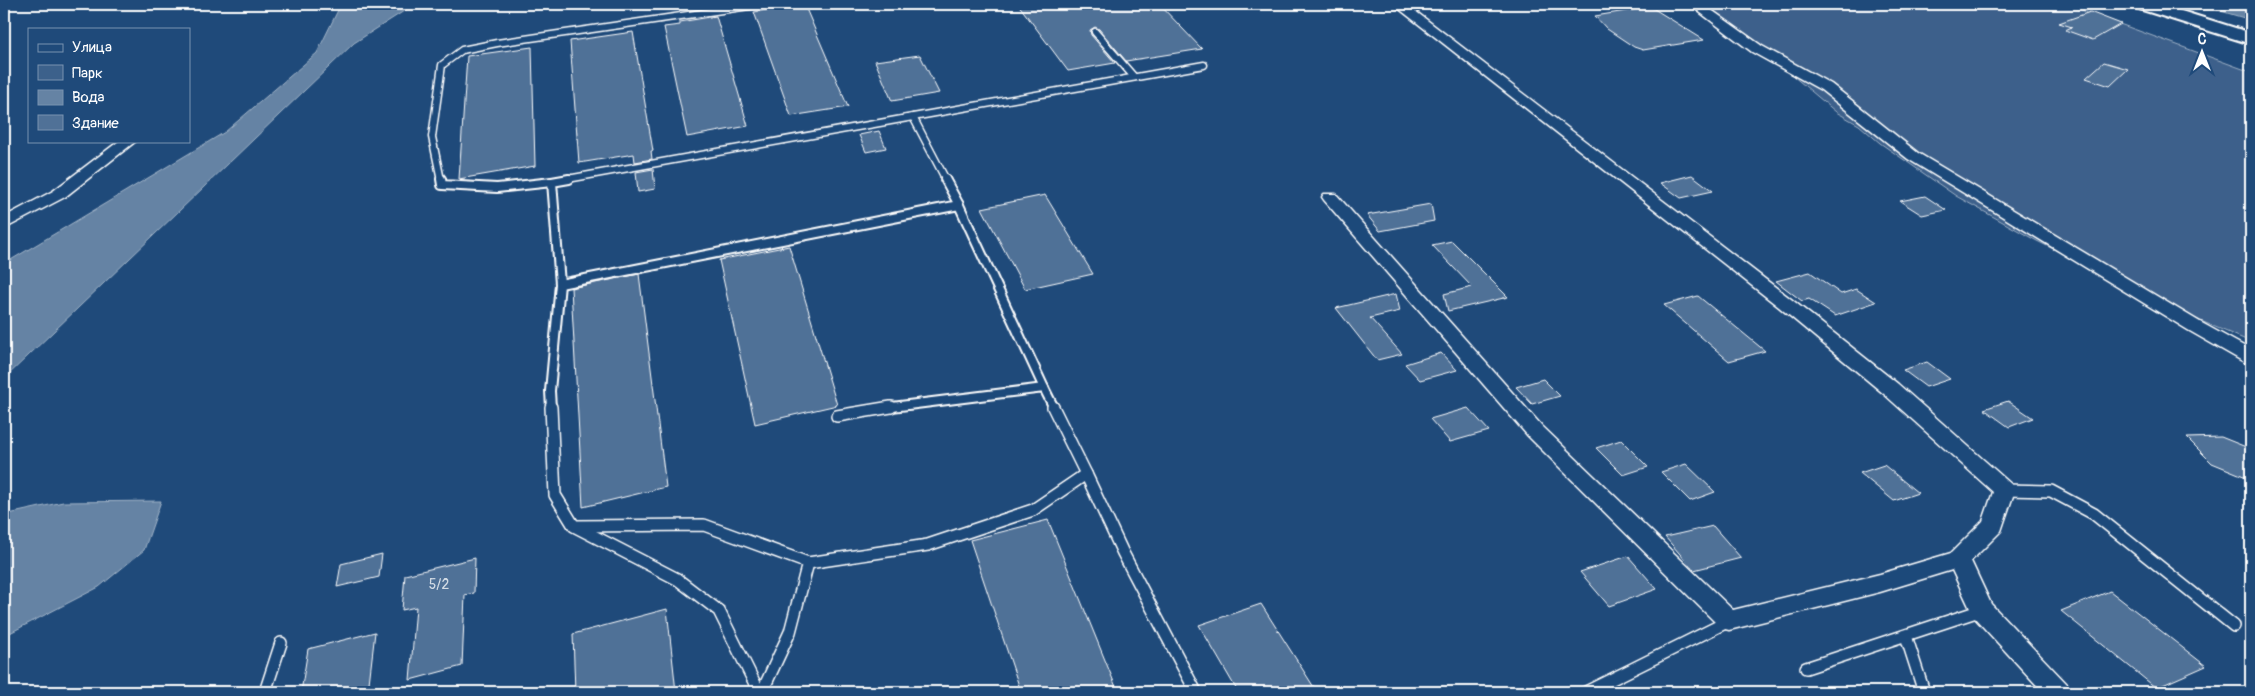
<svg xmlns="http://www.w3.org/2000/svg" width="2255" height="696" font-family="Pangolin,sans-serif">
	<style>
		.green { fill: #3c618b; stroke: #9eb0c5 }
		.water { fill: #6583a4; stroke: #a3b5c8 }
		.building { fill: #507197; stroke: #fff }
		.lines { fill: none; stroke-linecap: round; stroke-linejoin: round }
		.service-far2-casing { stroke: #fff; stroke-width: 9 }
		.service-far1-casing { stroke: #fff; stroke-width: 12 }
		.service-casing { stroke: #fff; stroke-width: 14 }
		.minor-casing { stroke: #fff; stroke-width: 3 }
		.secondary-casing { stroke: #fff; stroke-width: 4 }
		.service-far2 { stroke: #1f4a7a; stroke-width: 6 }
		.service-far1 { stroke: #1f4a7a; stroke-width: 8 }
		.service { stroke: #1f4a7a; stroke-width: 11 }
		.minor { fill: #1f4a7a; fill-rule: evenodd }
		.secondary { fill: #1f4a7a; fill-rule: evenodd }
		.labels { text-anchor: middle; stroke-width: 4; stroke-linejoin: round; paint-order: stroke }
		.near-number-label { font-size: 14px; fill: #d3dce5 }
	</style>
	<rect width="100%" height="100%" fill="#1f4a7a"/>
	<filter id="ink" filterUnits="userSpaceOnUse"><feTurbulence type="fractalNoise" baseFrequency=".02" numOctaves="2"/><feDisplacementMap in="SourceGraphic" scale="10" xChannelSelector="R" yChannelSelector="G"/><feConvolveMatrix kernelMatrix="1 2 1 2 8 2 1 2 1" color-interpolation-filters="sRGB"/></filter>
	<g filter="url(#ink)">
		<!-- green -->
		<path class="green" d="M1693 4H2065L2251 72V342L2189 316 2037 241 1956 196 1880 143 1859 125 1836 112 1780 65Z"/>
		<!-- water -->
		<g class="water">
			<path d="M341 4H415L354 43 4 379V264L225 132 317 53Z"/>
			<path d="M2197 4H2251V20Z"/>
			<path d="M161 501 144 550 99 587 4 636V515L63 502Z"/>
		</g>
		<!-- building -->
		<g class="building">
			<path d="M804 4 848 107 791 116 754 12Z"/>
			<path d="M1018 4H1159L1202 49 1126 61 1099 29 1095 27 1090 30 1091 35 1115 63 1068 71Z"/>
			<path d="M1651 7 1704 40 1643 50 1634 47 1607 29 1595 16Z"/>
			<path d="M2090 12 2121 24 2093 40 2065 30 2072 27 2059 23Z"/>
			<path d="M716 16 748 126 687 137 664 27 680 25V22Z"/>
			<path d="M633 32 653 151H651L652 159 635 162 634 154 579 163 570 41Z"/>
			<path d="M532 47 535 166 459 179 467 56Z"/>
			<path d="M920 55 939 93 892 101 875 61Z"/>
			<path d="M2104 62 2128 69 2110 86 2086 78Z"/>
			<path d="M879 131 886 148 866 152 859 135Z"/>
			<path d="M653 169 655 189 638 192 636 172Z"/>
			<path d="M1692 175 1713 191 1681 198 1660 183Z"/>
			<path d="M1045 195 1093 274 1025 289 982 208Z"/>
			<path d="M1925 196 1946 210 1922 215 1900 201Z"/>
			<path d="M1431 204 1434 221 1380 231 1367 215Z"/>
			<path d="M1452 241 1508 297 1448 311 1444 294 1472 287 1432 245Z"/>
			<path d="M789 246 837 405 755 424 719 260Z"/>
			<path d="M1810 272 1841 294 1856 289 1876 302 1835 316 1809 299 1802 301 1776 281Z"/>
			<path d="M639 274 666 487 583 507 571 288Z"/>
			<path d="M1396 294 1400 311 1370 318 1402 354 1377 360 1336 308Z"/>
			<path d="M1698 296 1765 351 1729 361 1664 305Z"/>
			<path d="M1441 353 1457 370 1420 380 1405 364Z"/>
			<path d="M1927 362 1950 379 1926 387 1903 370Z"/>
			<path d="M1543 379 1560 396 1532 404 1516 387Z"/>
			<path d="M2008 401 2033 418 2009 427 1984 409Z"/>
			<path d="M1468 408 1489 431 1450 442 1430 419Z"/>
			<path d="M2221 437 2246 447 2251 452V479L2212 463 2187 438Z"/>
			<path d="M1621 440 1648 467 1623 475 1596 448Z"/>
			<path d="M1686 464 1715 492 1690 501 1661 472Z"/>
			<path d="M1884 465 1918 493 1894 501 1860 473Z"/>
			<path d="M1048 520 1118 692H1021L970 540Z"/>
			<path d="M1713 526 1741 558 1694 570 1665 537Z"/>
			<path d="M382 554 379 577 337 587 341 564Z"/>
			<path d="M1628 556 1657 589 1609 606 1580 572Z"/>
			<path d="M475 558 474 593 465 595 462 666 410 680 416 607 402 610 405 575Z"/>
			<path d="M2110 591 2206 666 2156 688 2061 611Z"/>
			<path d="M1261 604 1317 692H1238L1199 625Z"/>
			<path d="M667 609 676 692H575L573 634Z"/>
			<path d="M375 632 368 692H301L308 649Z"/>
		</g>
		<g class="lines">
			<defs>
				<g id="service-far2">
					<path d="M1095 32 1134 77"/>
					<path d="M913 117 1204 65"/>
					<path d="M441 180 432 137 442 65 462 50 497 43 763 4"/>
					<path d="M562 180 913 117 946 180"/>
				</g>
				<g id="service-far1">
					<path d="M441 179 442 185 497 188 552 182"/>
					<path d="M945 179 959 205"/>
					<path d="M560 284 959 205 1044 388"/>
					<path d="M551 408 550 391 560 284 552 182 569 179"/>
					<path d="M884 408 1044 388 1054 408"/>
				</g>
				<g id="service">
					<path d="M551 407 555 495 574 526 677 579 719 611 759 692"/>
					<path d="M837 416 891 407"/>
					<path d="M1086 474 1123 553 1196 692"/>
					<path d="M2005 490 2051 491 2094 514 2234 626"/>
					<path d="M576 526 704 525 808 563 928 545 1033 510 1086 474 1053 407"/>
					<path d="M1906 636 1924 692"/>
					<path d="M1806 668 1982 610"/>
					<path d="M265 692 281 643"/>
					<path d="M762 692 790 632 808 563"/>
					<path d="M1586 692 1729 621"/>
				</g>
				<g id="minor">
					<path d="M1393 4H1406L1791 299 1898 384 2012 485 2015 490 2001 531 1971 561 1991 604 2068 685 2071 692H2043L1974 617 1952 570 1880 592 1729 630 1721 628 1528 436 1324 200 1322 197 1324 194H1336L1542 426 1733 610 1880 574 1951 553 1983 521 1993 492 1884 394 1779 307Z"/>
					<path d="M1689 4H1703L1762 46 1831 84 1918 153 2200 322 2251 350V364L2244 362 2188 330 1908 159 1821 90 1752 52Z"/>
					<path d="M119 141H136L65 197 4 229V217L53 191Z"/>
				</g>
				<path id="secondary" d="M2133 4H2159L2251 33V44L2136 8Z"/>
			</defs>
			<!-- service-far2 casing -->
			<use href="#service-far2" class="service-far2-casing"/>
			<!-- service-far1 casing -->
			<use href="#service-far1" class="service-far1-casing"/>
			<!-- service casing -->
			<use href="#service" class="service-casing"/>
			<!-- minor casing -->
			<use href="#minor" class="minor-casing"/>
			<!-- secondary casing -->
			<use href="#secondary" class="secondary-casing"/>
			<!-- service-far2 -->
			<use href="#service-far2" class="service-far2"/>
			<!-- service-far1 -->
			<use href="#service-far1" class="service-far1"/>
			<!-- service -->
			<use href="#service" class="service"/>
			<!-- minor -->
			<use href="#minor" class="minor"/>
			<!-- secondary -->
			<use href="#secondary" class="secondary"/>
		</g>
	</g>
	<g class="labels">
		<!-- near-number labels -->
		<g class="near-number-label">
			<text x="439" y="589">5/2</text>
		</g>
	</g>
	<!-- margin -->
	<rect width="2255" height="696" fill="none" stroke="#1f4a7a" stroke-width="20"/>
	<rect x="10" y="10" width="2235" height="676" fill="none" stroke="#fff" stroke-width="2" filter="url(#ink)"/>
	<!-- legend -->
	<rect x="28" y="28" width="162" height="115" fill="#1f4a7a" stroke="#7992af"/>
	<rect x="38" y="44" width="25" height="8" fill="#1f4a7a" stroke="#7992af"/>
	<text x="72" y="52" font-size="15" fill="#ffffff">Улица</text>
	<rect x="38" y="65" width="25" height="15" fill="#3c618b" stroke="#7992af"/>
	<text x="72" y="78" font-size="15" fill="#ffffff">Парк</text>
	<rect x="38" y="90" width="25" height="15" fill="#6583a4" stroke="#7992af"/>
	<text x="72" y="102" font-size="15" fill="#ffffff">Вода</text>
	<rect x="38" y="115" width="25" height="15" fill="#507197" stroke="#7992af"/>
	<text x="72" y="128" font-size="15" fill="#ffffff">Здание</text>
	<!-- north arrow -->
	<g transform="translate(2202 52)" stroke="#1f4a7a" stroke-width="4" paint-order="stroke">
	<path d="M0-4L9 19L0 12L-9 19Z" fill="#ffffff"/>
	<text y="-8" font-size="14" font-weight="bold" text-anchor="middle" fill="#ffffff">С</text>
	</g>
</svg>
